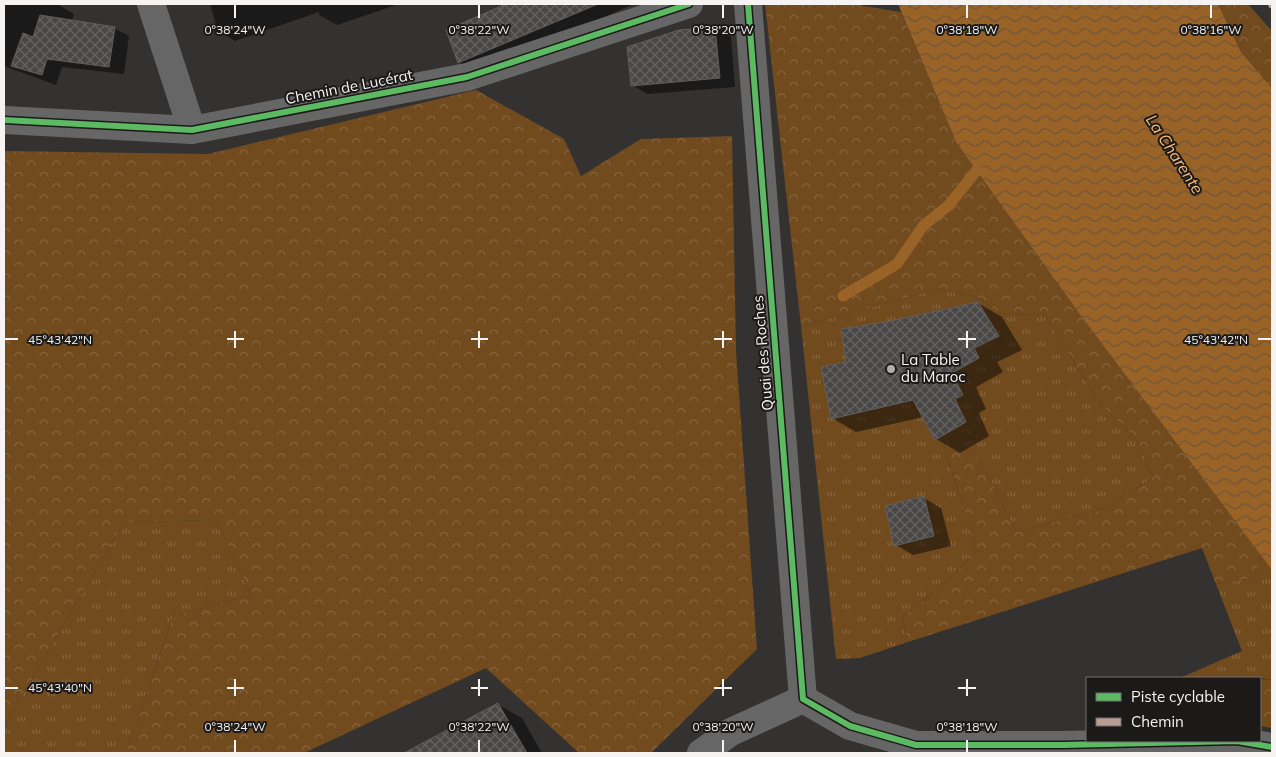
<svg xmlns="http://www.w3.org/2000/svg" width="1276" height="757" font-family="Mulish,sans-serif">
	<style>
		.grass { fill: url(#grass-tufts) }
		.forest { fill: url(#forest-crowns) }
		.water { fill: url(#water-waves) }
		.shadow { fill: #0007 }
		.lines { fill: none; stroke-linecap: round; stroke-linejoin: round }
		.stream { stroke: #996327; stroke-width: 11 }
		.building { fill: url(#building-cross-hatch); stroke: #605e5d }
		.minor { stroke: #676666; stroke-width: 28 }
		.quiet { stroke: #b99d93; stroke-width: 5; stroke-dasharray: 10 5; stroke-linecap: butt }
		.cycleway-casing { stroke: #1c1a19; stroke-width: 9 }
		.cycleway { stroke: #5cba63; stroke-width: 6 }
		.ticks { fill: none; stroke: #f6f4f2; stroke-width: 2 }
		.poi-dot { fill: #b2b0ae; stroke: #1c1a19; stroke-width: 2 }
		.labels { text-anchor: middle; stroke-width: 4; stroke-linejoin: round; paint-order: stroke }
		.street-label { font-size: 15px; fill: #f6f4f2; stroke: #1c1a19 }
		.poi-label { font-size: 15px; fill: #f6f4f2; stroke: #1c1a19; text-anchor: start }
		.water-label { font-size: 16px; font-style: italic; fill: #fdbc7b; stroke: #1c1a19 }
		.ticks-label { font-size: 12px; text-anchor: middle; fill: #f6f4f2; stroke: #1c1a19; stroke-width: 4; stroke-linejoin: round; paint-order: stroke }
	</style>
	<defs>
		<pattern id="grass-tufts" width="24" height="20" patternUnits="userSpaceOnUse" patternTransform="scale(1.25)"><rect width="24" height="20" fill="#714a1e"/><path d="M3 7l-1-3M5 7V3M7 7l1-3M15 17l-1-3M17 17v-4M19 17l1-3" fill="none" stroke="#86653f"/></pattern>
		<pattern id="forest-crowns" width="20" height="18" patternUnits="userSpaceOnUse" patternTransform="scale(1.25)"><rect width="20" height="18" fill="#714a1e"/><path d="M2 6a3 3 0 1 1 6 0M12 15a3 3 0 1 1 6 0" fill="none" stroke="#86653f"/></pattern>
		<pattern id="water-waves" width="16" height="10" patternUnits="userSpaceOnUse" patternTransform="scale(1.25)"><rect width="16" height="10" fill="#996327"/><path d="M0 5q4-4 8 0t8 0" fill="none" stroke="#6e553a"/></pattern>
		<pattern id="building-cross-hatch" width="8" height="8" patternUnits="userSpaceOnUse" patternTransform="scale(1.25)"><rect width="8" height="8" fill="#4a4847"/><path d="M0 0l8 8M0 8l8-8" fill="none" stroke="#656362"/></pattern>
	</defs>
	<rect width="100%" height="100%" fill="#343231"/>
	<!-- grass -->
	<g class="grass">
		<path d="M939 289 977 297 1000 313 1045 316 1099 402 1137 440 1153 478 1103 509 1016 532 966 431 944 446 977 551 945 583 902 617 908 642 860 658 836 659 801 326Z"/>
		<path d="M216 520 251 595 173 616 126 753H4V726L124 522Z"/>
		<path d="M1262 556 1272 570V680L1260 678H1180L1242 651 1216 584 1254 578Z"/>
	</g>
	<!-- forest -->
	<g class="forest">
		<path d="M765 4H852L901 12 956 142 1081 316 1262 556 1254 578 1216 584 1202 548 908 642 902 617 945 583 977 551 944 446 966 431 1016 532 1103 509 1153 478 1137 440 1099 402 1045 316 1000 313 977 297 939 289 801 326Z"/>
		<path d="M1218 4H1248L1272 31V88L1241 52Z"/>
		<path d="M476 90 564 139 581 176 641 139 732 136 736 351 757 649 651 753H579L486 668 304 753H126L173 616 251 595 216 520 124 522 4 726V151L208 154Z"/>
		<path d="M1260 679 1272 680V728L1260 726Z"/>
	</g>
	<!-- water -->
	<path class="water" d="M898 4H1218L1241 52 1272 88V570L1081 316 956 142Z"/>
	<!-- shadow -->
	<g class="shadow">
		<path d="M4 4H53L59 5 74 14 72 21 114 28 129 36 124 74 62 67 56 85 4 66Z"/>
		<path d="M210 4H399L337 25 319 15V12L235 41 218 31Z"/>
		<path d="M509 4H634L476 72 459 62 447 31Z"/>
		<path d="M715 28 731 37 735 87 648 94 632 85Z"/>
		<path d="M978 303 1002 317 1022 350 997 362 1003 372 976 387 986 409 979 413 989 436 960 453 936 439 924 417 856 432 832 418 848 362 892 322Z"/>
		<path d="M924 498 941 508 951 546 913 555 896 545Z"/>
		<path d="M497 704 522 718 542 753H414Z"/>
	</g>
	<g class="lines">
		<!-- stream -->
		<path class="stream" d="M843 296 897 264 923 226 949 205 977 170"/>
	</g>
	<!-- building -->
	<g class="building">
		<path d="M506 4H598L458 63 446 30Z"/>
		<path d="M40 15 115 27 109 67 47 59 42 75 11 66 23 33 33 37Z"/>
		<path d="M715 27 720 78 631 86 627 47 679 30Z"/>
		<path d="M978 302 999 336 974 348 979 358 952 373 963 395 955 399 966 422 935 440 913 400 831 419 821 367 846 362 841 329 891 321Z"/>
		<path d="M924 496 934 536 894 546 885 506Z"/>
		<path d="M498 703 527 753H404Z"/>
	</g>
	<g class="lines">
		<!-- minor -->
		<g class="minor">
			<path d="M151 4 192 130"/>
			<path d="M748 4 803 699"/>
			<path d="M4 120 192 130 467 77 689 4"/>
			<path d="M803 699 850 726 916 745H1063L1237 741 1272 747"/>
			<path d="M701 753 731 732 803 699"/>
		</g>
		<!-- quiet -->
		<path class="quiet" d="M1270 4 1272 7"/>
		<defs>
			<g id="cycleway">
				<path d="M748 4 803 699 850 726 916 745H1063L1237 741 1272 747"/>
				<path d="M4 120 192 130 467 77 689 4"/>
			</g>
		</defs>
		<!-- cycleway casing -->
		<use href="#cycleway" class="cycleway-casing"/>
		<!-- cycleway -->
		<use href="#cycleway" class="cycleway"/>
	</g>
	<!-- ticks -->
	<path class="ticks" d="M235 5V18M479 5V18M723 5V18M967 5V18M1211 5V18M235 331V348M479 331V348M723 331V348M967 331V348M5 339H18M227 339H244M471 339H488M714 339H732M958 339H976M1258 339H1271M235 679V696M479 679V696M723 679V696M967 679V696M5 688H18M227 688H244M471 688H488M714 688H732M958 688H976M235 740V752M479 740V752M723 740V752M967 740V752"/>
	<!-- markers -->
	<circle class="poi-dot" cx="891" cy="369" r="5"/>
	<g class="labels">
		<!-- street labels -->
		<g class="street-label">
			<text transform="translate(349 87) rotate(-11)" y="5">Chemin de Lucérat</text>
			<text transform="translate(763 353) rotate(-95)" y="5">Quai des Roches</text>
		</g>
		<!-- poi labels -->
		<g class="poi-label">
			<text x="901" y="365">La Table<tspan x="901" dy="17">du Maroc</tspan></text>
		</g>
		<!-- water labels -->
		<g class="water-label">
			<text transform="translate(1175 154) rotate(57)" y="6">La Charente</text>
		</g>
	</g>
	<g class="ticks-label">
		<text x="235" y="34">0°38'24"W</text>
		<text x="479" y="34">0°38'22"W</text>
		<text x="723" y="34">0°38'20"W</text>
		<text x="967" y="34">0°38'18"W</text>
		<text x="1211" y="34">0°38'16"W</text>
		<text x="60" y="344">45°43'42"N</text>
		<text x="1216" y="344">45°43'42"N</text>
		<text x="60" y="692">45°43'40"N</text>
		<text x="235" y="731">0°38'24"W</text>
		<text x="479" y="731">0°38'22"W</text>
		<text x="723" y="731">0°38'20"W</text>
		<text x="967" y="731">0°38'18"W</text>
	</g>
	<!-- border -->
	<rect width="1276" height="757" fill="none" stroke="#f6f4f2" stroke-width="10"/>
	<!-- legend -->
	<rect x="1086" y="677" width="175" height="65" fill="#1c1a19" stroke="#737170"/>
	<rect x="1096" y="693" width="25" height="8" fill="#5cba63" stroke="#737170"/>
	<text x="1131" y="702" font-size="15" fill="#f6f4f2">Piste cyclable</text>
	<rect x="1096" y="718" width="25" height="8" fill="#b99d93" stroke="#737170"/>
	<text x="1131" y="727" font-size="15" fill="#f6f4f2">Chemin</text>
</svg>
